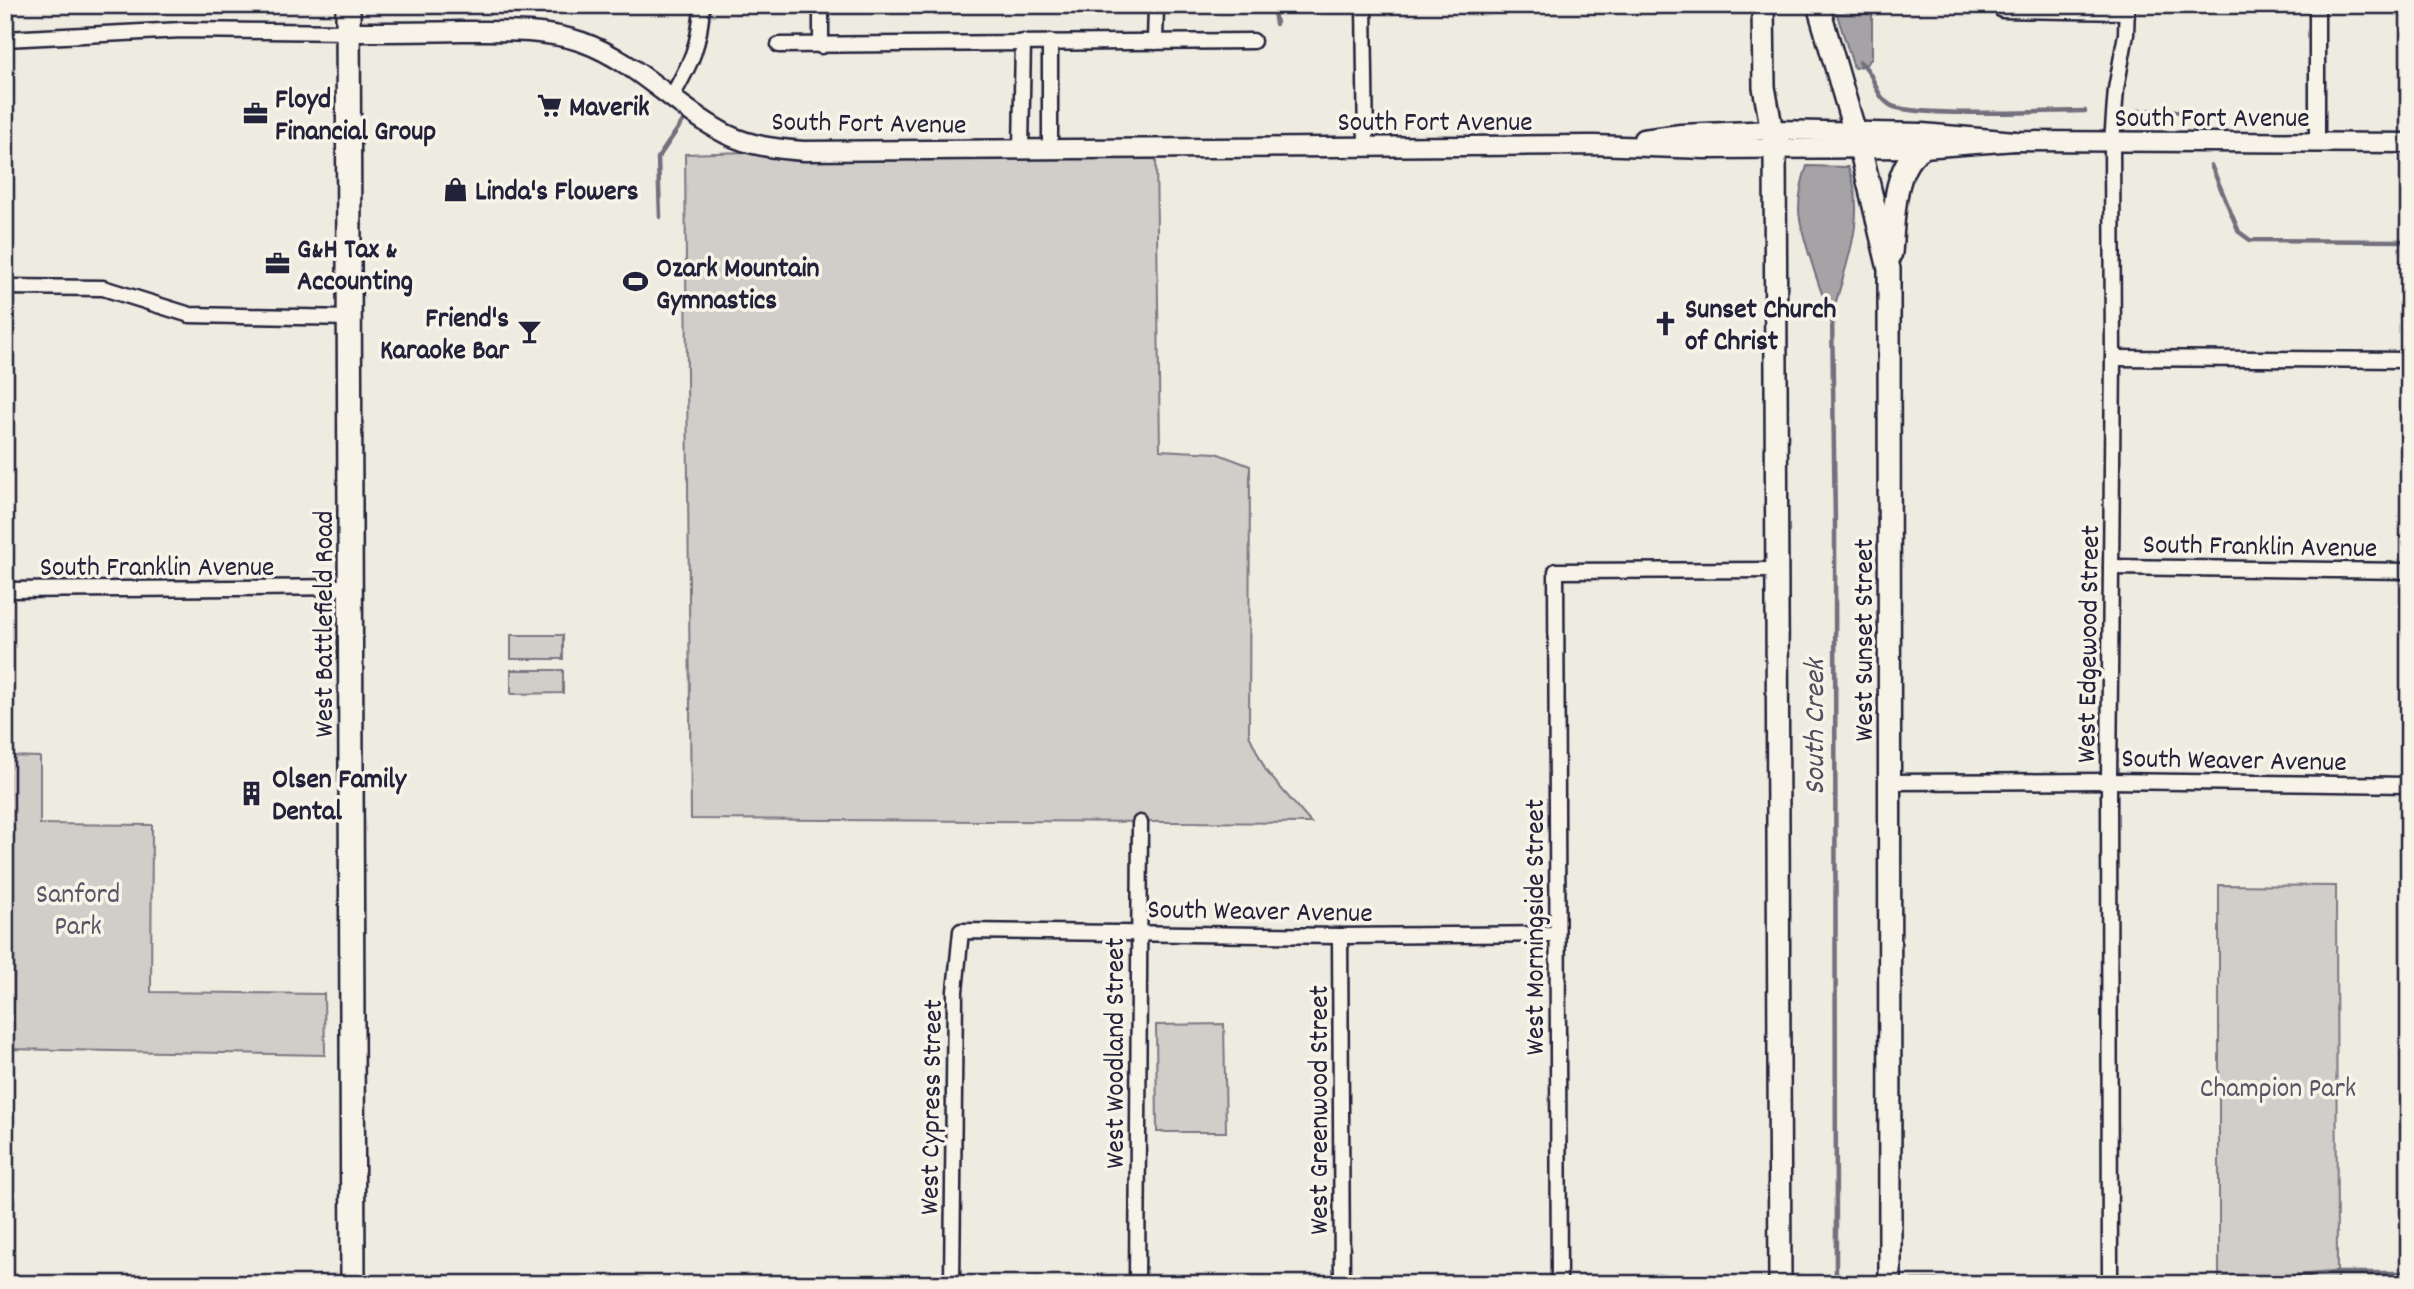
<svg xmlns="http://www.w3.org/2000/svg" width="2414" height="1289" font-family="Dekko,sans-serif">
	<style>
		.green { fill: #d1cdc9; stroke: #7a7882; stroke-width: 2 }
		.water { fill: #a6a3a6; stroke: #716f7b; stroke-width: 2 }
		.lines { fill: none; stroke-linecap: round; stroke-linejoin: round }
		.stream { stroke: #716f7b; stroke-width: 4.5 }
		.minor-casing { stroke: #22223b; stroke-width: 19 }
		.tertiary-casing { stroke: #22223b; stroke-width: 23 }
		.secondary-casing { stroke: #22223b; stroke-width: 26 }
		.primary-casing { stroke: #22223b; stroke-width: 28 }
		.minor { stroke: #f7f3e8; stroke-width: 14 }
		.tertiary { stroke: #f7f3e8; stroke-width: 18 }
		.secondary { stroke: #f7f3e8; stroke-width: 21 }
		.primary { stroke: #f7f3e8; stroke-width: 23 }
		.labels { text-anchor: middle; stroke-width: 7; stroke-linejoin: round; paint-order: stroke }
		.poi-label { font-size: 28px; font-weight: bold; fill: #22223b; stroke: #f7f3e8; text-anchor: start }
		.street-label { font-size: 28px; fill: #22223b; stroke: #f7f3e8 }
		.park-label { font-size: 28px; fill: #575566; stroke: #f7f3e8 }
		.water-label { font-size: 30px; font-style: italic; fill: #504f60; stroke: #f7f3e8 }
	</style>
	<rect width="100%" height="100%" fill="#eeebe1"/>
	<filter id="ink" filterUnits="userSpaceOnUse"><feTurbulence type="fractalNoise" baseFrequency=".0143" numOctaves="2"/><feDisplacementMap in="SourceGraphic" scale="14" xChannelSelector="R" yChannelSelector="G"/><feConvolveMatrix kernelMatrix="1 2 1 2 8 2 1 2 1" color-interpolation-filters="sRGB"/></filter>
	<g filter="url(#ink)">
		<!-- green -->
		<g class="green">
			<path d="M746 152 777 158 807 159 1156 157 1160 450 1216 453 1250 466 1249 735 1266 771 1311 823 691 819 685 154Z"/>
			<rect x="511" y="635" width="52" height="24"/>
			<path d="M511 670H563V693L511 694Z"/>
			<path d="M5 756 40 757V824L152 825 151 992 324 994 325 1055 5 1049Z"/>
			<path d="M2219 885 2336 886 2337 1284H2219Z"/>
			<path d="M1224 1024 1226 1132H1157L1156 1025Z"/>
		</g>
		<!-- water -->
		<g class="water">
			<path d="M1834 5H1872V57C1868 65 1862 67 1854 68Z"/>
			<path d="M1807 166 1848 167C1869 215 1844 269 1832 316 1823 302 1799 227 1799 210 1799 195 1802 180 1807 166Z"/>
		</g>
		<g class="lines">
			<!-- stream -->
			<g class="stream">
				<path d="M1273 5 1276 24"/>
				<path d="M1860 62C1876 74 1873 94 1890 105 1910 118 2052 111 2085 111"/>
				<path d="M2138 111C2155 111 2179 106 2191 118"/>
				<path d="M2211 165 2239 232 2250 240 2409 241"/>
				<path d="M660 217 658 158 683 121"/>
				<path d="M1832 312 1835 525 1836 1284"/>
				<path d="M2224 1279 2270 1278 2335 1273H2409"/>
				<path d="M1836 1281H1869"/>
				<path d="M1912 1281 2058 1280"/>
			</g>
			<defs>
				<g id="minor">
					<path d="M821 5V46"/>
					<path d="M1364 5 1366 147"/>
					<path d="M2317 5V142"/>
					<path d="M2002 10 2127 12"/>
					<path d="M5 39 182 30 348 32"/>
					<path d="M1155 42 1156 5"/>
					<path d="M779 45 1253 41"/>
					<path d="M671 98C691 63 700 45 702 5"/>
					<path d="M1021 149 1023 42"/>
					<path d="M1050 149V42"/>
					<path d="M5 287 103 288 190 315 351 318"/>
					<path d="M2113 358 2409 360"/>
					<path d="M2111 567 2409 571"/>
					<path d="M5 590 351 587"/>
					<path d="M1890 782 2109 781 2409 785"/>
					<path d="M1340 936 1342 1284"/>
					<path d="M952 1284 955 991 961 931 1340 936 1557 934"/>
					<path d="M1137 1284 1140 823"/>
					<path d="M1559 1284 1556 571 1778 570"/>
					<path d="M2110 1284 2109 781 2113 358 2112 142 2116 89 2126 34 2127 5"/>
				</g>
				<g id="tertiary">
					<path d="M348 32C386 32 423 32 461 31 501 31 543 29 582 42 636 61 676 108 726 134 750 146 777 149 804 151L1594 145 1705 149 1923 148 2015 141"/>
					<path d="M1643 139 1681 134 1773 130 1922 133 2015 141 2409 143"/>
				</g>
				<g id="secondary">
					<path d="M1763 5 1764 87 1775 148 1780 1284"/>
					<path d="M1818 5 1863 160 1889 269 1890 1284"/>
					<path d="M1891 253C1894 222 1892 163 1923 148"/>
				</g>
				<path id="primary" d="M348 5 353 1284"/>
			</defs>
			<!-- minor casing -->
			<use href="#minor" class="minor-casing"/>
			<!-- tertiary casing -->
			<use href="#tertiary" class="tertiary-casing"/>
			<!-- secondary casing -->
			<use href="#secondary" class="secondary-casing"/>
			<!-- primary casing -->
			<use href="#primary" class="primary-casing"/>
			<!-- minor -->
			<use href="#minor" class="minor"/>
			<!-- tertiary -->
			<use href="#tertiary" class="tertiary"/>
			<!-- secondary -->
			<use href="#secondary" class="secondary"/>
			<!-- primary -->
			<use href="#primary" class="primary"/>
		</g>
	</g>
	<!-- icons -->
	<defs>
		<symbol id="supermarket-bare" viewBox="-9 -9 18 18"><path d="M-6-5.5h2.5l.6 2H6L4.5 2H-2.5L-4.4-4H-6ZM-1.5 3.2a1.3 1.3 0 1 0 .1 0ZM3 3.2a1.3 1.3 0 1 0 .1 0Z" fill="#22223b" stroke="#f7f3e8" stroke-width="2.5" paint-order="stroke"/></symbol>
		<symbol id="office-bare" viewBox="-9 -9 18 18"><path d="M-6-3h4V-5.5h4V-3h4V5H-6ZM-1-4.5V-3h2v-1.5ZM-6 0V1H6V0Z" fill="#22223b" stroke="#f7f3e8" stroke-width="2.5" paint-order="stroke"/></symbol>
		<symbol id="shop-bare" viewBox="-9 -9 18 18"><path d="M-5-2.5h2.3a2.7 3.5 0 0 1 5.4 0H5L5.5 6h-11ZM-1.5-2.5h3a1.5 2.3 0 0 0-3 0Z" fill="#22223b" stroke="#f7f3e8" stroke-width="2.5" paint-order="stroke"/></symbol>
		<symbol id="stadium-bare" viewBox="-9 -9 18 18"><path d="M0-5a6.5 5 0 1 0 0 10a6.5 5 0 1 0 0-10ZM-3.5-1.8h7v3.6h-7Z" fill="#22223b" stroke="#f7f3e8" stroke-width="2.5" paint-order="stroke"/></symbol>
		<symbol id="church-bare" viewBox="-9 -9 18 18"><path d="M-1.2-6h2.4v3.5h3.3v2.4h-3.3V6h-2.4V-.1h-3.3v-2.4h3.3Z" fill="#22223b" stroke="#f7f3e8" stroke-width="2.5" paint-order="stroke"/></symbol>
		<symbol id="bar-bare" viewBox="-9 -9 18 18"><path d="M-6-5H6L.8 .8V4.5H3.5V6h-7V4.5H-.8V.8Z" fill="#22223b" stroke="#f7f3e8" stroke-width="2.5" paint-order="stroke"/></symbol>
		<symbol id="building-bare" viewBox="-9 -9 18 18"><path d="M-4-6H4V6H1V3H-1V6H-4ZM-2.5-4.3h1.7v1.8h-1.7ZM.8-4.3h1.7v1.8H.8ZM-2.5-1h1.7V.8h-1.7ZM.8-1h1.7V.8H.8Z" fill="#22223b" stroke="#f7f3e8" stroke-width="2.5" paint-order="stroke"/></symbol>
	</defs>
	<g fill-rule="evenodd">
		<use href="#supermarket-bare" x="532" y="88" width="35" height="35"/>
		<use href="#office-bare" x="238" y="96" width="35" height="35"/>
		<use href="#shop-bare" x="438" y="172" width="35" height="35"/>
		<use href="#office-bare" x="260" y="246" width="35" height="35"/>
		<use href="#stadium-bare" x="618" y="264" width="35" height="35"/>
		<use href="#church-bare" x="1648" y="306" width="35" height="35"/>
		<use href="#bar-bare" x="512" y="314" width="35" height="35"/>
		<use href="#building-bare" x="234" y="776" width="35" height="35"/>
	</g>
	<g class="labels">
		<!-- poi labels -->
		<g class="poi-label">
			<text x="275" y="107">Floyd<tspan x="275" dy="32">Financial Group</tspan></text>
			<text x="569" y="115">Maverik</text>
			<text x="475" y="199">Linda's Flowers</text>
			<text x="297" y="257">G&amp;H Tax &amp;<tspan x="297" dy="32">Accounting</tspan></text>
			<text x="656" y="276">Ozark Mountain<tspan x="656" dy="32">Gymnastics</tspan></text>
			<text x="1685" y="317">Sunset Church<tspan x="1685" dy="32">of Christ</tspan></text>
			<text x="509" y="326" text-anchor="end">Friend's<tspan x="509" dy="32">Karaoke Bar</tspan></text>
			<text x="272" y="787">Olsen Family<tspan x="272" dy="32">Dental</tspan></text>
		</g>
		<!-- street labels -->
		<g class="street-label">
			<text x="2212" y="126">South Fort Avenue</text>
			<text x="1435" y="130">South Fort Avenue</text>
			<text transform="translate(869 121) rotate(1)" y="10">South Fort Avenue</text>
			<text transform="translate(2260 544) rotate(1)" y="10">South Franklin Avenue</text>
			<text x="157" y="575">South Franklin Avenue</text>
			<text transform="translate(322 624) rotate(-90)" y="10">West Battlefield Road</text>
			<text transform="translate(1862 640) rotate(-90)" y="10">West Sunset Street</text>
			<text transform="translate(2086 644) rotate(-89)" y="10">West Edgewood Street</text>
			<text transform="translate(2234 758) rotate(1)" y="10">South Weaver Avenue</text>
			<text transform="translate(1260 909) rotate(1)" y="10">South Weaver Avenue</text>
			<text transform="translate(1533 927) rotate(-90)" y="10">West Morningside Street</text>
			<text transform="translate(1113 1053) rotate(-90)" y="10">West Woodland Street</text>
			<text transform="translate(929 1107) rotate(-89)" y="10">West Cypress Street</text>
			<text transform="translate(1317 1110) rotate(-90)" y="10">West Greenwood Street</text>
		</g>
		<!-- park labels -->
		<g class="park-label">
			<text x="78" y="902">Sanford<tspan x="78" dy="32">Park</tspan></text>
			<text x="2278" y="1096">Champion Park</text>
		</g>
		<!-- water labels -->
		<g class="water-label">
			<text transform="translate(1813 727) rotate(-90)" y="10">South Creek</text>
		</g>
	</g>
	<!-- margin -->
	<rect width="2414" height="1289" fill="none" stroke="#f7f3e8" stroke-width="28"/>
	<rect x="14" y="14" width="2386" height="1261" fill="none" stroke="#22223b" stroke-width="2.5" filter="url(#ink)"/>
</svg>
